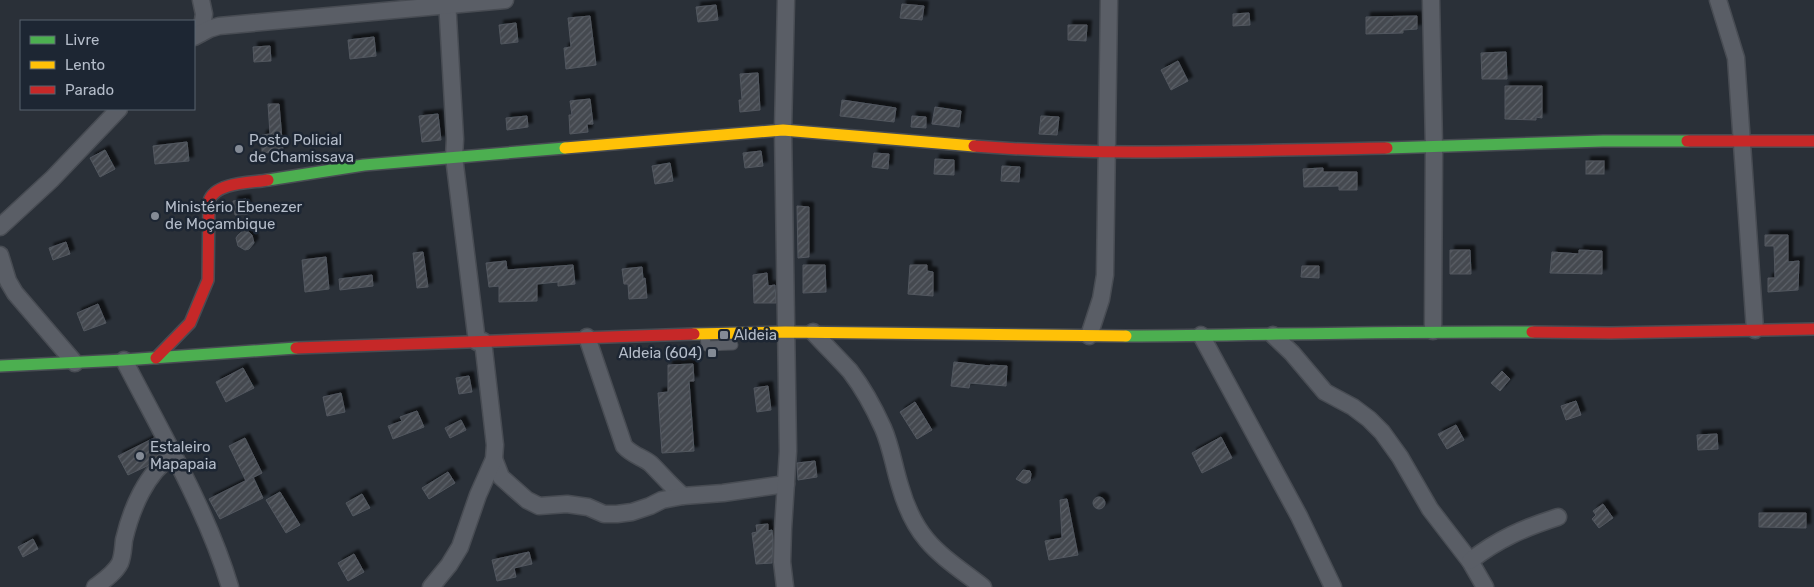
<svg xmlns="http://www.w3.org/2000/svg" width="1814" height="587" font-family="Rubik,sans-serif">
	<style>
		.building { fill: url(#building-hatch); stroke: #52575f; filter: url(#shadow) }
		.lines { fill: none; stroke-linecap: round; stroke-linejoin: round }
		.lane-casing { stroke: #484c53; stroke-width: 11 }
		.street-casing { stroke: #484c53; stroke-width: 19 }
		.fast-casing { stroke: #484c53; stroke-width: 14 }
		.slow-casing { stroke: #484c53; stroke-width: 14 }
		.jam-casing { stroke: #484c53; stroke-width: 14 }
		.lane { stroke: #5a5e66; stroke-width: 9 }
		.street { stroke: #5a5e66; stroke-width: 16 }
		.fast { stroke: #4caf50; stroke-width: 11 }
		.slow { stroke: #ffc107; stroke-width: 11 }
		.jam { stroke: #c62828; stroke-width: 11 }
		.poi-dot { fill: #848b96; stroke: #1d2633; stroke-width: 2 }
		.labels { text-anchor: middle; stroke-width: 5; stroke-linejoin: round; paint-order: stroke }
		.poi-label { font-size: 15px; fill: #b4bcc9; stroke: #1d2633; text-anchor: start }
	</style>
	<defs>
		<pattern id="building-hatch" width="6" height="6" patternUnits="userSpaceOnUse" patternTransform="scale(1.25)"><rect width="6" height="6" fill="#444950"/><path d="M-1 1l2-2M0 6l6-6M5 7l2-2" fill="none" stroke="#5d6168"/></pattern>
		<filter id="shadow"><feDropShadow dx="4.5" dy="-4.5" stdDeviation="1" flood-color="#0009"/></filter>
	</defs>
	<rect width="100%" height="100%" fill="#2a3038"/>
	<!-- building -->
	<g class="building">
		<path d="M902 4 924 6 922 20 900 18Z"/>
		<path d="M716 5 718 20 698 22 696 7Z"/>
		<path d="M1249 13 1250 25 1233 26V14Z"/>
		<path d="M590 16 596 65 566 69 564 48 571 47 568 18Z"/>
		<path d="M1417 16V29L1403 30V33L1366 34V17Z"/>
		<path d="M516 23 518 42 501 44 499 25Z"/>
		<path d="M1068 25H1087L1086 41 1068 40Z"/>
		<path d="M374 37 376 56 350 59 348 40Z"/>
		<path d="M270 46 271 61 254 62 253 47Z"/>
		<path d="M1506 52 1507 79H1482L1481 53Z"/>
		<path d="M1178 61 1188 81 1171 90 1161 70Z"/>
		<path d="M758 73 760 110 740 112 739 100H742L740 74Z"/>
		<path d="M1505 86H1542V118L1536 117V120L1505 119Z"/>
		<path d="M590 99 593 124H587L588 132 570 134 569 115H572L570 101Z"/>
		<path d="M842 100 896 108 894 122 840 116Z"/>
		<path d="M268 104H279L283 151 280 152 262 153V135L270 134Z"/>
		<path d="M935 107 961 111 959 127 932 124Z"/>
		<path d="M438 114 441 140 422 142 419 116Z"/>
		<path d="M527 116 528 127 507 130 506 118Z"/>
		<path d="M912 116 926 117V128L911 127Z"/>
		<path d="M1041 116 1059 117 1057 135 1039 134Z"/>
		<path d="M187 142 189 161 155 164 153 146Z"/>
		<path d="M105 150 115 169 100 177 90 158Z"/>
		<path d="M761 151 763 166 745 168 743 153Z"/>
		<path d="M874 153 889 154 888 169 872 167Z"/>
		<path d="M935 159 954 160V175L934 174Z"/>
		<rect x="1586" y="161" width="18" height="13"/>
		<path d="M670 163 673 181 655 184 652 166Z"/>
		<path d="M1002 166 1020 167 1019 182 1001 181Z"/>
		<path d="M1323 168V172H1357V190H1339V186L1304 187 1303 169Z"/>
		<path d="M246 199 248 214 235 215 233 201Z"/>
		<path d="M797 206 809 207V257L798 258Z"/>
		<path d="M245 229 252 235 254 243 249 249 245 250 238 246 236 238 238 235Z"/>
		<path d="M1765 235H1788V262L1799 261 1798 290 1768 292V278H1775L1774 246H1765Z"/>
		<path d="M66 242 70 254 53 260 49 248Z"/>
		<path d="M1450 250H1470L1471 274H1450Z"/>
		<path d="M1579 250 1602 251V274L1550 273 1552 252 1579 254Z"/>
		<path d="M423 252 428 287 417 288 413 253Z"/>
		<path d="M326 257 329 289 305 292 302 260Z"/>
		<path d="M506 261 507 270 573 265 575 284 558 286V282L537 284V301L499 302V286L489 287 486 263Z"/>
		<path d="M803 265H825L826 292 803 293Z"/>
		<path d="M910 265H927V271L933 272V296L908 294Z"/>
		<path d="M1302 266H1319V278L1301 277Z"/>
		<path d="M642 267 643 279 645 278 647 298 629 299 628 284H624L622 269Z"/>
		<path d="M767 273 768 286 775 285 776 303H754L753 275Z"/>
		<path d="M372 275 373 286 340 290 339 279Z"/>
		<path d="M98 304 106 323 84 331 77 313Z"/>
		<path d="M954 362 990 366V365L1007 366 1006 386 970 383 969 388 951 386Z"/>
		<path d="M693 364 694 381H689L694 451 662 453 658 393 668 392V365Z"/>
		<path d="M243 368 254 388 226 402 216 382Z"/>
		<path d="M1502 371 1510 379 1500 391 1491 383Z"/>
		<path d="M469 376 472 392 459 394 456 378Z"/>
		<path d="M768 386 771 410 757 412 754 388Z"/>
		<path d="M341 393 345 412 327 416 323 397Z"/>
		<path d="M1576 401 1581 415 1566 420 1561 406Z"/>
		<path d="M915 402 932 430 917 439 900 412Z"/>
		<path d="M417 411 424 427 393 439 388 426 402 421 400 417Z"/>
		<path d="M461 420 466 430 450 438 445 428Z"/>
		<path d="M1456 425 1464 440 1447 449 1438 434Z"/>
		<path d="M1717 434 1718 449 1698 450 1697 435Z"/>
		<path d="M1221 437 1232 458 1202 473 1192 453Z"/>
		<path d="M154 438 161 452 147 466 128 475 118 456Z"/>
		<path d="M245 438 262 473 246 481 229 446Z"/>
		<path d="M815 461 817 477 798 480 797 463Z"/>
		<path d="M1023 470 1030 471 1031 474 1030 481 1027 483H1023L1016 479Z"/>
		<path d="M448 472 455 483 429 499 422 488Z"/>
		<path d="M253 477 263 498 220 519 209 499Z"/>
		<path d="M280 492 300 525 286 533 266 500Z"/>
		<path d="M362 494 370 508 353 516 346 503Z"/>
		<circle cx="1099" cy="503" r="6"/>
		<path d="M1067 499 1078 555 1049 560 1045 541 1062 538 1060 500Z"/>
		<path d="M1603 504 1613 518 1599 528 1592 519 1596 515 1593 511Z"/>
		<path d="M1759 513H1806V528L1759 527Z"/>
		<path d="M768 524V531L772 530 773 540 772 563 756 564 752 533 757 532 756 525Z"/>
		<path d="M33 539 38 549 23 557 18 547Z"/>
		<path d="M529 552 532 564 514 568 516 577 497 581 492 560Z"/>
		<path d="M354 554 364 572 348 581 338 563Z"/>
	</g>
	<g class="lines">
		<defs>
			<path id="lane" d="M705 334 706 346 733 345"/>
			<g id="street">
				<path d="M447 0 455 139 454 157 477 342"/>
				<path d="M1431 0 1434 147 1433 331"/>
				<path d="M1718 0 1736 58 1755 330"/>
				<path d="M201 33 204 14 201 0"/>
				<path d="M194 37 209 29 219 26 505 0"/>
				<path d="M0 227 52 179 119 109"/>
				<path d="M0 255 8 281 15 293 75 363"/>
				<path d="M813 332C825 345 838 358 850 371 863 388 874 408 883 428 891 446 894 467 900 486 916 542 940 554 983 587"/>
				<path d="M1201 335 1299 516 1333 587"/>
				<path d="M1273 335 1292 353 1325 392 1353 407 1369 419 1382 432 1400 457 1430 509 1470 561 1485 587"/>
				<path d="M1089 336 1101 299 1105 275 1109 0"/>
				<path d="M587 337 624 446C633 456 643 457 651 464 662 475 671 486 683 496"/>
				<path d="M124 360C161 432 207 510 230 587"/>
				<path d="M494 459 501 477 527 500 539 506 567 504 588 507 604 514H617L632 512 650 506 662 500 683 496 723 493 786 484"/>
				<path d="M1470 561C1498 539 1524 528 1558 517"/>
				<path d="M95 587C103 581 115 573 120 563 123 556 123 548 124 540 131 510 146 472 174 455"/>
				<path d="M431 587 449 565 460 547 478 495 494 459 495 445 483 341"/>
				<path d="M785 587 782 562 783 529 788 451 783 130 786 0"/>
			</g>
			<g id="fast">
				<path d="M1387 148 1603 141H1687"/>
				<path d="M268 180 364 165 565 148"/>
				<path d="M1126 336C1261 335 1397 331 1532 332"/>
				<path d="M0 366 124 360 296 348"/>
			</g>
			<g id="slow">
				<path d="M565 148 783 130 974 146"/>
				<path d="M694 334 785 332 1126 336"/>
			</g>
			<g id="jam">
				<path d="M1687 141H1814"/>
				<path d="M974 146C1111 157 1250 150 1387 148"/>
				<path d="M1532 332 1610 333 1814 329"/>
				<path d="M296 348 694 334"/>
				<path d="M156 358 190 323 208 280 209 201C215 182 251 183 268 180"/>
			</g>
		</defs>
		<!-- lane casing -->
		<use href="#lane" class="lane-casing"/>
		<!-- street casing -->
		<use href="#street" class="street-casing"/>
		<!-- fast casing -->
		<use href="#fast" class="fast-casing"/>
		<!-- slow casing -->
		<use href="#slow" class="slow-casing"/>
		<!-- jam casing -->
		<use href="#jam" class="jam-casing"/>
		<!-- lane -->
		<use href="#lane" class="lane"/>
		<!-- street -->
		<use href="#street" class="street"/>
		<!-- fast -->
		<use href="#fast" class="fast"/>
		<!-- slow -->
		<use href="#slow" class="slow"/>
		<!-- jam -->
		<use href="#jam" class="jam"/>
	</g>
	<!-- markers -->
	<g class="poi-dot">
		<circle cx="239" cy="149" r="5"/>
		<circle cx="155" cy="216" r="5"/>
		<rect x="719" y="330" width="10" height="10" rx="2.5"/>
		<rect x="707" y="348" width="10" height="10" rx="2.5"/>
		<circle cx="140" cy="456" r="5"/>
	</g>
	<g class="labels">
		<!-- poi labels -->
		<g class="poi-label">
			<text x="249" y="145">Posto Policial<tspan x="249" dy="17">de Chamissava</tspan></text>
			<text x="165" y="212">Ministério Ebenezer<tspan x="165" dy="17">de Moçambique</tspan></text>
			<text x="734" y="340">Aldeia</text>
			<text x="702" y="358" text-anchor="end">Aldeia (604)</text>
			<text x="150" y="452">Estaleiro<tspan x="150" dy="17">Mapapaia</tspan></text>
		</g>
	</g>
	<!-- legend -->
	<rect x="20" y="20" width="175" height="90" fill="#1d2633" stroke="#59626f"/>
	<rect x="30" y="36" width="25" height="8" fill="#4caf50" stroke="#59626f"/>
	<text x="65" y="45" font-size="15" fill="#b4bcc9">Livre</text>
	<rect x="30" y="61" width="25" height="8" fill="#ffc107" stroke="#59626f"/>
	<text x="65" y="70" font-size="15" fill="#b4bcc9">Lento</text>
	<rect x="30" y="86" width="25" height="8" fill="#c62828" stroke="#59626f"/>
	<text x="65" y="95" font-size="15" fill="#b4bcc9">Parado</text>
</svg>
